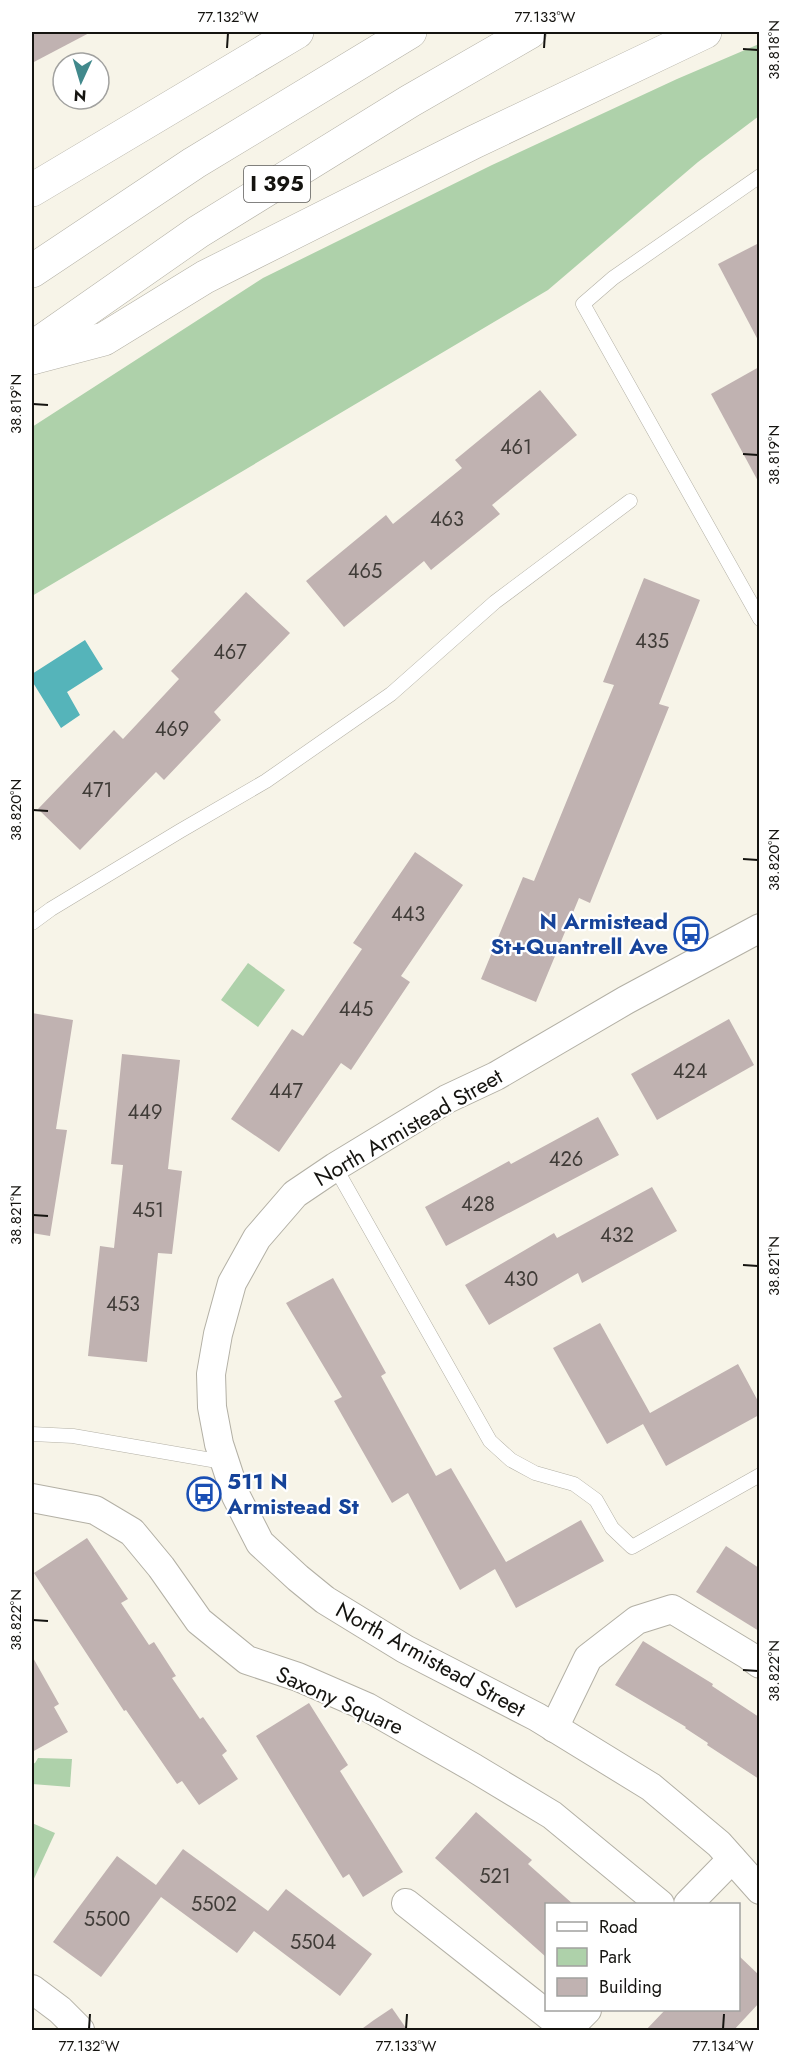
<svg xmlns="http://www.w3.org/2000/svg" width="791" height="2062" font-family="Jost,sans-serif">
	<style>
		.green { fill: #aed1aa }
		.water { fill: #55b4ba }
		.building { fill: #c0b2b1 }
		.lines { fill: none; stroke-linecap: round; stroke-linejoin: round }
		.service-casing { stroke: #b3b0a5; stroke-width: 15 }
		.minor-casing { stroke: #b3b0a5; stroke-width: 30 }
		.motorway-casing { stroke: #b3b0a5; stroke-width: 34 }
		.service { stroke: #fff; stroke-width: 14 }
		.minor { stroke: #fff; stroke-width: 28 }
		.motorway { stroke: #fff; stroke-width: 33 }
		.ticks { fill: none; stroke: #151410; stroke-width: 2 }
		.labels { text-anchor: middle; stroke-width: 4.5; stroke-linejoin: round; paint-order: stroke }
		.number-label { font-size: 20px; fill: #403c38 }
		.shield { fill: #fff; stroke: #5b5a58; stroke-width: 1.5 }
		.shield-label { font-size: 21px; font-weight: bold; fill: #151410 }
		.transit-label { font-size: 22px; font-weight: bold; fill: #164399; stroke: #fff; text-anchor: end }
		.street-label { font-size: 22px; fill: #151410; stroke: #fff }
		.neatline { fill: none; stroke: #151410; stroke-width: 2 }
		.ticks-label { font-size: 15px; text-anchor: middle; fill: #151410 }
	</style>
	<rect width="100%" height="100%" fill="#f7f4e8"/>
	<!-- green -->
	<g class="green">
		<path d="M759 44V116L698 162 548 290 32 596V427L263 278 492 165 677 79Z"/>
		<path d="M248 963 285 990 258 1027 221 1000Z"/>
		<path d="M38 1758 72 1759 70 1787 32 1784V1764L35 1763Z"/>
		<path d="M32 1823 55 1833 32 1883Z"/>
	</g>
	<!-- water -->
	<path class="water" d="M85 640 103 669 67 692 80 715 61 728 32 681V674Z"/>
	<!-- building -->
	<g class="building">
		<path d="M32 32H91L32 63Z"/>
		<path d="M759 243V342L718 264Z"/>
		<path d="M759 367V483L711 394Z"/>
		<path d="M540 390 577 435 492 505 500 514 431 570 424 561 344 627 306 581 386 515 393 524 462 468 455 460Z"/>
		<path d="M644 578 700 600 659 704 669 707 590 903 579 898 536 1002 481 979 523 877 534 881 614 685 603 682Z"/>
		<path d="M246 592 290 633 214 712 221 720 164 780 156 772 80 850 38 809 114 730 123 739 179 679 171 671Z"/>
		<path d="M415 852 463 885 401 976 410 982 351 1070 341 1063 279 1152 231 1119 292 1029 303 1036 362 949 353 943Z"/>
		<path d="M32 1013 73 1020 56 1129 67 1130 50 1236 32 1233Z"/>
		<path d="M729 1019 754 1065 657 1120 631 1074Z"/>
		<path d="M122 1054 180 1060 168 1169 182 1171 172 1254 158 1253 147 1362 88 1356 100 1246 114 1248 123 1165 111 1164Z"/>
		<path d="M598 1117 619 1155 446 1246 425 1207 509 1161 511 1164Z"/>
		<path d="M652 1187 677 1231 582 1283 578 1273 489 1325 465 1285 554 1233 557 1238Z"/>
		<path d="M333 1278 386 1373 381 1376 436 1476 451 1468 506 1562 581 1520 604 1561 516 1608 495 1569 460 1590 408 1493 392 1503 334 1401 342 1397 286 1303Z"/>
		<path d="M600 1323 650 1413 738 1364 759 1403V1415L666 1466 643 1424 607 1444 553 1348Z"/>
		<path d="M87 1538 128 1599 121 1603 149 1645 154 1642 176 1676 172 1678 200 1719 203 1717 227 1751 222 1755 238 1779 199 1805 182 1781 177 1784 126 1710 124 1711 34 1573Z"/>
		<path d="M726 1546 759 1568V1631L696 1592Z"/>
		<path d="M643 1641 713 1684 712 1686 759 1717V1779L707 1745 708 1743 685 1728 686 1727 615 1685Z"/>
		<path d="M32 1656 59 1704 54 1707 68 1732 32 1752Z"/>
		<path d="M309 1703 348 1765 340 1771 345 1779 403 1872 363 1897 349 1874 343 1878 256 1736Z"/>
		<path d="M476 1812 532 1860 528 1864 574 1905H546V1957L435 1858Z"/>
		<path d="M183 1849 268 1911 286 1889 372 1954 340 1996 254 1931 237 1953 161 1897 101 1977 53 1942 117 1856 156 1885Z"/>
		<path d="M738 1955 759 1975V2003L733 2031H645L665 2010H738Z"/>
		<path d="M392 2008 408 2031H359L374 2020Z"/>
	</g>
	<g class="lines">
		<defs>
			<g id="service">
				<path d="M760 176 613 278 583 304 760 619"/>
				<path d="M32 923 51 909 180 831 266 781 391 694 495 602 630 501"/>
				<path d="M335 1167 490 1441 511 1460 535 1473 574 1484 596 1500 612 1528 632 1547 760 1475"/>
				<path d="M32 1434 73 1436 223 1462"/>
			</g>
			<g id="minor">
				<path d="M760 928 626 1000 496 1076 447 1099 335 1167 295 1194 257 1238 232 1283 218 1334 211 1374 212 1407 219 1444 236 1496 260 1543 298 1578 325 1600 405 1649 537 1717 651 1787 719 1844 760 1890"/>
				<path d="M32 1498 95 1510 132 1532 161 1567 199 1621 247 1660 298 1677 367 1707 474 1768 552 1815 660 1904"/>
				<path d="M554 1728 588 1658 637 1620 672 1609 748 1655 760 1664"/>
				<path d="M406 1903 567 2030 587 2010"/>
				<path d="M688 1904 732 1859"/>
				<path d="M32 1989 60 2010 80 2030"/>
			</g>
			<g id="motorway">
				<path d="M32 190 297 32"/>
				<path d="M32 271 194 163 410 32"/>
				<path d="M32 348 198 232 410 101 530 32"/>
				<path d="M32 358 104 339 205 277 474 142 705 32"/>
			</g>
		</defs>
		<!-- service casing -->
		<use href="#service" class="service-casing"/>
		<!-- minor casing -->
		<use href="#minor" class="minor-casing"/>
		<!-- motorway casing -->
		<use href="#motorway" class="motorway-casing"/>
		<!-- service -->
		<use href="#service" class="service"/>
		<!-- minor -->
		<use href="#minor" class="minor"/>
		<!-- motorway -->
		<use href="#motorway" class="motorway"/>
	</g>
	<!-- ticks -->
	<path class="ticks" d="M227 48 228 33M544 48 545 33M743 49 758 50M33 404 48 405M743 454 758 455M33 810 48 811M743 859 758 860M33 1215 48 1216M743 1265 758 1266M33 1620 48 1621M743 1670 758 1671M89 2029 90 2014M406 2029 407 2014M723 2029 724 2014"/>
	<!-- icons -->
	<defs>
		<symbol id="bus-ring" viewBox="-11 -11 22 22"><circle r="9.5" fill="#fff" stroke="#1a4fb4" stroke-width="1.5"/><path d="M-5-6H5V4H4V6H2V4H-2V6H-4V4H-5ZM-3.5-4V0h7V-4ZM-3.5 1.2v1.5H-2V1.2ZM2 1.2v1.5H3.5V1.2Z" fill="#1a4fb4"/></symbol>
	</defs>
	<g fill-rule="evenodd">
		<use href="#bus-ring" x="672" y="915" width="38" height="38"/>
		<use href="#bus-ring" x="185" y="1475" width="38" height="38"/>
	</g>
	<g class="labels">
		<!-- number labels -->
		<g class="number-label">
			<text x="516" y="454">461</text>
			<text x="447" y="526">463</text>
			<text x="365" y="578">465</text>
			<text x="652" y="648">435</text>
			<text x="230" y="659">467</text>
			<text x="172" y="736">469</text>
			<text x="97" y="797">471</text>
			<text x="408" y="921">443</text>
			<text x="356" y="1016">445</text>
			<text x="690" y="1078">424</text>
			<text x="286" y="1098">447</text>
			<text x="145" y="1119">449</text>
			<text x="566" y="1166">426</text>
			<text x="478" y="1211">428</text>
			<text x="148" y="1217">451</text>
			<text x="617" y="1242">432</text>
			<text x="521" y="1286">430</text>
			<text x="123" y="1311">453</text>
			<text x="495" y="1883">521</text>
			<text x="214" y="1911">5502</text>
			<text x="107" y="1926">5500</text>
			<text x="313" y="1949">5504</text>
		</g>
		<!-- shield labels -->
		<rect class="shield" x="244" y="166" width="66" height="36" rx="4.5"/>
		<g class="shield-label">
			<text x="277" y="191">I 395</text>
		</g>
		<!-- transit labels -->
		<g class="transit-label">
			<text x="668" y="929">N Armistead<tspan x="668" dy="25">St+Quantrell Ave</tspan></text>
			<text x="227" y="1489" text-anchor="start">511 N<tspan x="227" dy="25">Armistead St</tspan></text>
		</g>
		<!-- street labels -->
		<g class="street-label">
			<text transform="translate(408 1127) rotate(-30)" y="8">North Armistead Street</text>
			<text transform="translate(431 1659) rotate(29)" y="8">North Armistead Street</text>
			<text transform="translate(340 1700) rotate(24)" y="8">Saxony Square</text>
		</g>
	</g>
	<!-- border -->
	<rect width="791" height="2062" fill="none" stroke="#ffffff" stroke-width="66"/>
	<!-- legend -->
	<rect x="545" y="1903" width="195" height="108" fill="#ffffff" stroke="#a1a19f" stroke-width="1.5"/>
	<rect x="557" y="1922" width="30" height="9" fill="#ffffff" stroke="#a1a19f" stroke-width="1.5"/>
	<text x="599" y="1933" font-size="18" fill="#151410">Road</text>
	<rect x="557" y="1948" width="30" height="18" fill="#aed1aa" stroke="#a1a19f" stroke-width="1.5"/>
	<text x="599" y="1963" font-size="18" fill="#151410">Park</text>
	<rect x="557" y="1978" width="30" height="18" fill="#c0b2b1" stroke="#a1a19f" stroke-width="1.5"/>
	<text x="599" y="1993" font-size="18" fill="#151410">Building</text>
	<!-- north arrow -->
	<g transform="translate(81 81) rotate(184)"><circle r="28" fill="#ffffff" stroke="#a1a19f" stroke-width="1.5"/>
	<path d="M0-4.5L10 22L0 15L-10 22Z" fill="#41898c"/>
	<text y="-9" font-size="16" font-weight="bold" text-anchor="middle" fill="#151410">N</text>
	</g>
	<rect x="33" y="33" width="725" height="1996" class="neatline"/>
	<g class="ticks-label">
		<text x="228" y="22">77.132°W</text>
		<text x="545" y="22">77.133°W</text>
		<text transform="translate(774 50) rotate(-90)" y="5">38.818°N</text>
		<text transform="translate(16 404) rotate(-90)" y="5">38.819°N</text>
		<text transform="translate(774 455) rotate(-90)" y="5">38.819°N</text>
		<text transform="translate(16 810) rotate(-90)" y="5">38.820°N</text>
		<text transform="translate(774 860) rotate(-90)" y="5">38.820°N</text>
		<text transform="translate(16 1215) rotate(-90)" y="5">38.821°N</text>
		<text transform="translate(774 1266) rotate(-90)" y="5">38.821°N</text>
		<text transform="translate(16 1620) rotate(-90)" y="5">38.822°N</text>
		<text transform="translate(774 1671) rotate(-90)" y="5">38.822°N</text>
		<text x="89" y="2051">77.132°W</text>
		<text x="406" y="2051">77.133°W</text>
		<text x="723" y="2051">77.134°W</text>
	</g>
</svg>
